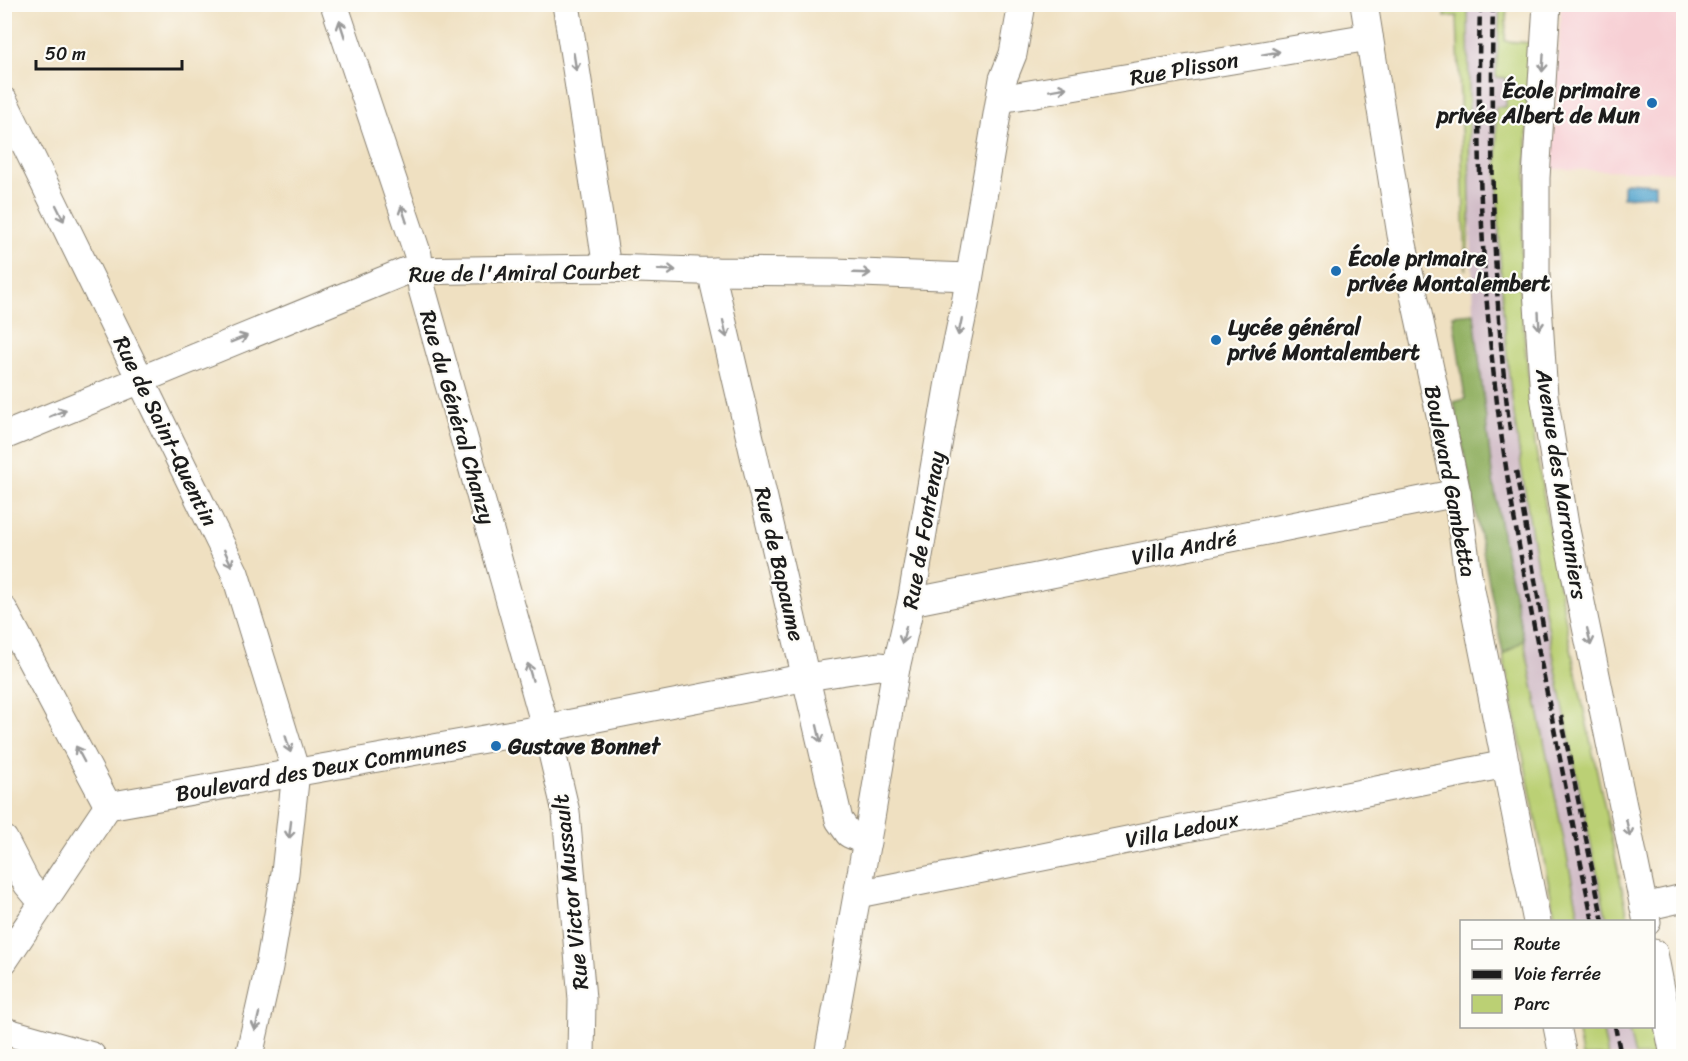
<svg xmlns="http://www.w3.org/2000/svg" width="1688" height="1061" font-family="Sriracha,sans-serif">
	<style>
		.built { fill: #f7cfd4 }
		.industrial { fill: #d2bdc8 }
		.green { fill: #bbd074; stroke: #6c7648; stroke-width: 1.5 }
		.forest { fill: #94b266; stroke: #586741; stroke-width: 1.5 }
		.water { fill: #52a4cd; stroke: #376074; stroke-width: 1.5 }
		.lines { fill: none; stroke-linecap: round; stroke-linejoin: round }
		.minor-casing { stroke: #867e6e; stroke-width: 29 }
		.minor { stroke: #fff; stroke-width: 27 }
		.rail { stroke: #1c1c1c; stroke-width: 4.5; stroke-dasharray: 9 4.5; stroke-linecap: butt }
		.oneway { stroke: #999 }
		.poi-dot { fill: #1f6fb2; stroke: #fdfcf7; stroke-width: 2 }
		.labels { text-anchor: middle; stroke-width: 4.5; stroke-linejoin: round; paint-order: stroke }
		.street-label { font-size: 22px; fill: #1c1c1c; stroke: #fdfcf7 }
		.poi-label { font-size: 22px; font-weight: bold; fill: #1c1c1c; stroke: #fdfcf7; text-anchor: start }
	</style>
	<rect width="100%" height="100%" fill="#fdfcf7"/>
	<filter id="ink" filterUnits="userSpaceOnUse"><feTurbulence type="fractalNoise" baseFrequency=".0167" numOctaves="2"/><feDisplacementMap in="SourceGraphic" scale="12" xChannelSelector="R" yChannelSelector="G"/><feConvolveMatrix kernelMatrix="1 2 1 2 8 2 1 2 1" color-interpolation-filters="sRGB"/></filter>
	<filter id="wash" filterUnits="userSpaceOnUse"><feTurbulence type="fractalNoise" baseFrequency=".008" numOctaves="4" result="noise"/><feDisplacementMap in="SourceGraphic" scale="24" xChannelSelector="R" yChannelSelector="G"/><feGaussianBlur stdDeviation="1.35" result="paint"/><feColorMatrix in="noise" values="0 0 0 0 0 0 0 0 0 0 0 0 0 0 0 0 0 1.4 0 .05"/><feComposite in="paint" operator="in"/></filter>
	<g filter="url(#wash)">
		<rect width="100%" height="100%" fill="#efe0c1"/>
		<!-- built -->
		<path class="built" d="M1561 5H1683V172L1552 169Z"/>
		<!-- industrial -->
		<g class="industrial">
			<path d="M1468 5H1500L1496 77 1506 78V107L1496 108 1498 174 1501 253 1510 380 1534 544 1557 670 1607 921H1580L1505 552 1492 474 1474 313 1468 159Z"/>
			<path d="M1602 1027H1628L1635 1056H1608Z"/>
		</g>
		<!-- green -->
		<g class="green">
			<path d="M1445 5H1468L1470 216 1466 270 1457 16 1445 17Z"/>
			<path d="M1500 5H1507L1505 41 1530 43 1526 183 1519 283 1535 444 1557 575 1574 664 1629 921H1607C1570 743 1532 564 1510 383 1499 292 1498 199 1496 107H1506V78L1496 77Z"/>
			<path d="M1524 640 1580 921H1556L1503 655Z"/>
			<path d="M1577 1027H1602L1608 1056H1582Z"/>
			<path d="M1628 1027H1651L1657 1056H1635Z"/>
		</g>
		<!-- forest -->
		<path class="forest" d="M1474 313 1492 474 1505 552 1524 640 1503 654 1454 402 1465 399 1453 315Z"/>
		<!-- water -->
		<path class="water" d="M1626 182 1655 184V195L1623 197V185Z"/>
	</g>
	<g filter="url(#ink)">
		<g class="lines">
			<defs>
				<g id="minor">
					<path d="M334 4 418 255 422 289 549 740 566 812 582 999 581 1056"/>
					<path d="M566 4 607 268"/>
					<path d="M1364 4 1401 235 1457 493 1468 575 1537 922"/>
					<path d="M1547 4 1536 178V274L1544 396 1565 525 1647 922"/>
					<path d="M1000 99 1369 37"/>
					<path d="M4 101 235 573 296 772 285 873 269 967 249 1056"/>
					<path d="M715 271 714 284 839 820 849 834 867 842"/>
					<path d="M4 436 406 271 607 268 698 271 834 272 969 277"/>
					<path d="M911 602 1457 493"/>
					<path d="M4 610 108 806"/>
					<path d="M4 839 27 884 42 902"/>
					<path d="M858 894 1506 764"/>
					<path d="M1644 907 1684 898"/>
					<path d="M1654 953 1674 1056"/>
					<path d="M4 961 108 806 546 728 807 677 879 666 896 668"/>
					<path d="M1557 1026 1563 1056"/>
					<path d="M4 1031 92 1056"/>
					<path d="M828 1056 871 818 896 668 911 602 950 376 965 304 1003 79 1013 54 1022 4"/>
				</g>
			</defs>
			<!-- minor casing -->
			<use href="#minor" class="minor-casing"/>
			<!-- minor -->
			<use href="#minor" class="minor"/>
			<!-- rail -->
			<g class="rail">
				<path d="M1480 4C1477 132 1480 259 1495 386 1507 489 1527 591 1547 693 1562 769 1577 846 1593 922"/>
				<path d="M1493 4C1490 146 1492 289 1510 430"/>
				<path d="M1516 471 1546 643"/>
				<path d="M1561 716 1603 922"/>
				<path d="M1615 1026 1621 1056"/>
			</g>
		</g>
		<!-- one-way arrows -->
		<defs><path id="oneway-shaft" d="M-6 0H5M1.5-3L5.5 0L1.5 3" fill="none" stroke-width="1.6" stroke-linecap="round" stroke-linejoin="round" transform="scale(1.5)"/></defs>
		<g class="oneway">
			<use href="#oneway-shaft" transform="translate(342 29) rotate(-108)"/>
			<use href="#oneway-shaft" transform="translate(1271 53) rotate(-10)"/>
			<use href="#oneway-shaft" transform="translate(575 62) rotate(81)"/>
			<use href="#oneway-shaft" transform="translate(1543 63) rotate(94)"/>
			<use href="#oneway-shaft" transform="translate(1058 89) rotate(-10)"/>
			<use href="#oneway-shaft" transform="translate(60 213) rotate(64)"/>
			<use href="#oneway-shaft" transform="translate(404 214) rotate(-108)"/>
			<use href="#oneway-shaft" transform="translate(667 270) rotate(2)"/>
			<use href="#oneway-shaft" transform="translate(862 273) rotate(2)"/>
			<use href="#oneway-shaft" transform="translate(1539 321) rotate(87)"/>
			<use href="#oneway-shaft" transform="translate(960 327) rotate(102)"/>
			<use href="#oneway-shaft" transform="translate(725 329) rotate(77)"/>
			<use href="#oneway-shaft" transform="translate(239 339) rotate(-22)"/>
			<use href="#oneway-shaft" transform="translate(58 413) rotate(-23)"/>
			<use href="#oneway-shaft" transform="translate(228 558) rotate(65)"/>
			<use href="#oneway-shaft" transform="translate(904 635) rotate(103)"/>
			<use href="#oneway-shaft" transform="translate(1589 637) rotate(78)"/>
			<use href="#oneway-shaft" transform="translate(530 672) rotate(-106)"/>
			<use href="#oneway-shaft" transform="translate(819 734) rotate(77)"/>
			<use href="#oneway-shaft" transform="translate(288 744) rotate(73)"/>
			<use href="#oneway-shaft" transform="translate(80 754) rotate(-118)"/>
			<use href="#oneway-shaft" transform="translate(1628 828) rotate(78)"/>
			<use href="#oneway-shaft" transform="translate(290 830) rotate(97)"/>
			<use href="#oneway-shaft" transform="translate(257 1022) rotate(103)"/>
		</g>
	</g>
	<!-- markers -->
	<g class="poi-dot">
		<circle cx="1652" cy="103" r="6"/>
		<circle cx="1336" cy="271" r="6"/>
		<circle cx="1216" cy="340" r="6"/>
		<circle cx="496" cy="746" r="6"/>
	</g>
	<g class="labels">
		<!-- street labels -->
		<g class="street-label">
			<text transform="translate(1184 68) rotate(-10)" y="8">Rue Plisson</text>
			<text transform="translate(525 272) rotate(-1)" y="8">Rue de l'Amiral Courbet</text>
			<text transform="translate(458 417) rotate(74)" y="8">Rue du Général Chanzy</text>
			<text transform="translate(166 431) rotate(64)" y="8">Rue de Saint-Quentin</text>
			<text transform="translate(1451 481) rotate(79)" y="8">Boulevard Gambetta</text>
			<text transform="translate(1562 484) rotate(81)" y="8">Avenue des Marronniers</text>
			<text transform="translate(923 530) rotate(-80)" y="8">Rue de Fontenay</text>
			<text transform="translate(1184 547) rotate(-11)" y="8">Villa André</text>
			<text transform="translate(780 564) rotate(77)" y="8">Rue de Bapaume</text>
			<text transform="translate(321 768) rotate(-10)" y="8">Boulevard des Deux Communes</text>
			<text transform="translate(1182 829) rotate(-11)" y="8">Villa Ledoux</text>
			<text transform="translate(570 892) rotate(-96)" y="8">Rue Victor Mussault</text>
		</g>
		<!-- poi labels -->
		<g class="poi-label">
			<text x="1640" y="98" text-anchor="end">École primaire<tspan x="1640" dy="25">privée Albert de Mun</tspan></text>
			<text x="1348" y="266">École primaire<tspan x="1348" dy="25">privée Montalembert</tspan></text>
			<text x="1228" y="335">Lycée général<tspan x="1228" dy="25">privé Montalembert</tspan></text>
			<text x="508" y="754">Gustave Bonnet</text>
		</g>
	</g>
	<!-- margin -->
	<rect width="1688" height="1061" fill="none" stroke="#fdfcf7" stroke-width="24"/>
	<!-- legend -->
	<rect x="1460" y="920" width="195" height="108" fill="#fdfcf7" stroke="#a3a29f" stroke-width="1.5"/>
	<rect x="1472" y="940" width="30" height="9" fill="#ffffff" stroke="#a3a29f" stroke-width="1.5"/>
	<text x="1514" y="950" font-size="18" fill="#1c1c1c">Route</text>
	<rect x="1472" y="970" width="30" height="9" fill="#1c1c1c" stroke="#a3a29f" stroke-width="1.5"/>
	<text x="1514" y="980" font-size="18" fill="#1c1c1c">Voie ferrée</text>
	<rect x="1472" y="995" width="30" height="18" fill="#bbd074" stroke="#a3a29f" stroke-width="1.5"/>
	<text x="1514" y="1010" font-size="18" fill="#1c1c1c">Parc</text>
	<!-- scale -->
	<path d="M36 60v9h146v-9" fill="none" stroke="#1c1c1c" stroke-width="3"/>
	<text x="45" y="60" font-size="18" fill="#1c1c1c" stroke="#fdfcf7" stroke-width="4.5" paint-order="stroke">50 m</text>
</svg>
